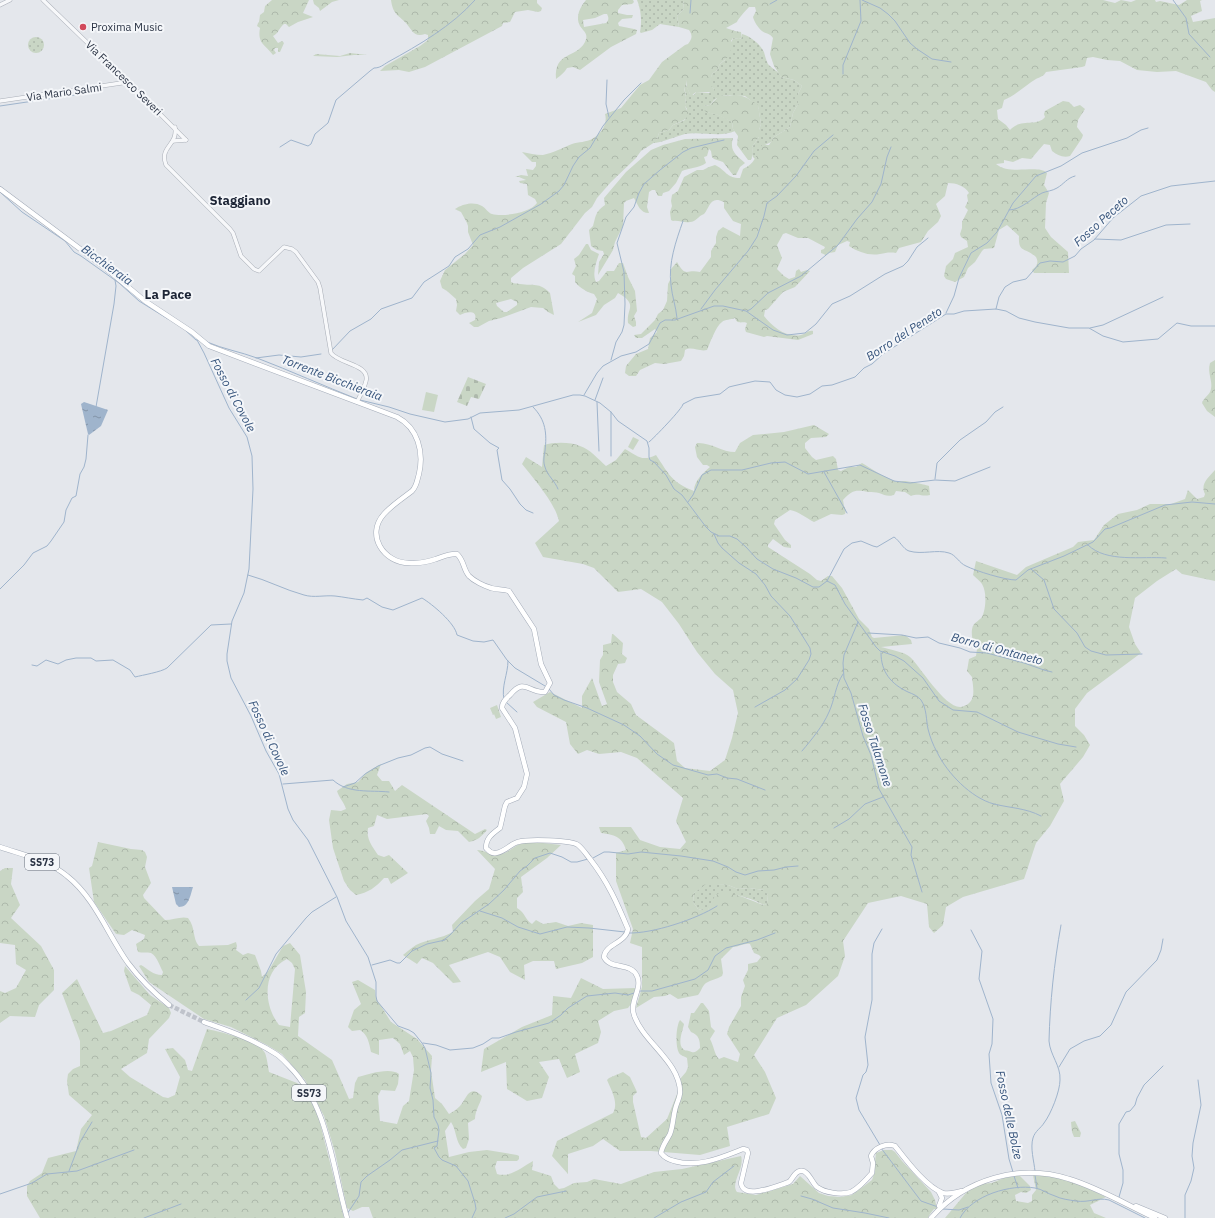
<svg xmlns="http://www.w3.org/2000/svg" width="1215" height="1218" font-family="'IBM Plex Sans',sans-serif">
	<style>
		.grass { fill: url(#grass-dots) }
		.forest { fill: url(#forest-crowns); fill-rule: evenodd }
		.cemetery { fill: url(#cemetery-stones) }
		.pitch { fill: #c9d6c5 }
		.water { fill: url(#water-ripples) }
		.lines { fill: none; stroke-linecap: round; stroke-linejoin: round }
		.stream { stroke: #9fb4cc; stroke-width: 1 }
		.major-tunnel { stroke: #bfc3cb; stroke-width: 4.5; stroke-dasharray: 4.5 2; stroke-linecap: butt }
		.minor-casing { stroke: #a9aeb7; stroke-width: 4.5 }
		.major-casing { stroke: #a3abb8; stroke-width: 5.5 }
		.minor { stroke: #f7f8fa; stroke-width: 3.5 }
		.major { stroke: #fff; stroke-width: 4.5 }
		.poi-dot { fill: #d1495b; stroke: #f4f6f9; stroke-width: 1.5 }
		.labels { text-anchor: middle; stroke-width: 4; stroke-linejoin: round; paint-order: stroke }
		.shield { fill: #f4f6f9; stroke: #676e7b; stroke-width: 1 }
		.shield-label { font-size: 10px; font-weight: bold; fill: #2b3445 }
		.poi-label { font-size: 11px; fill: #2b3445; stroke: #f4f6f9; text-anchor: start }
		.street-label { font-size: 11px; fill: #2b3445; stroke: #f4f6f9 }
		.water-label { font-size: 12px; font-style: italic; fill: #34527a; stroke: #f4f6f9 }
		.quarter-label { font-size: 13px; font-weight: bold; fill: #1d2536; stroke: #f4f6f9 }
	</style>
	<defs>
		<pattern id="grass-dots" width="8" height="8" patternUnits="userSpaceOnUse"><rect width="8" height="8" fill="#c9d6c5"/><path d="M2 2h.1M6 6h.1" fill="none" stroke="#adb8ab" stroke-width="1.8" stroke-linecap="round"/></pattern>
		<pattern id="forest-crowns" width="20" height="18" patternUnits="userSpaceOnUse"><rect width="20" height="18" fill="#c9d6c5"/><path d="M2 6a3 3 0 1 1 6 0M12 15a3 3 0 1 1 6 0" fill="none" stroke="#adb8ab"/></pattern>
		<pattern id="cemetery-stones" width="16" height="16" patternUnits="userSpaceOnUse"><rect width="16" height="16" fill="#c9d6c5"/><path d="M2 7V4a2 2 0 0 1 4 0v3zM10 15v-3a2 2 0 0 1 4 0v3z" fill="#adb8ab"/></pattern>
		<pattern id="water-ripples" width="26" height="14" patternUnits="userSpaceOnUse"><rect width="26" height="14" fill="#9fb4cc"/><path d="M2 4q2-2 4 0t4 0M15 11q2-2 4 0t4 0" fill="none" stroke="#8293a7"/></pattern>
	</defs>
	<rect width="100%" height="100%" fill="#e4e7ec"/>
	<!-- grass -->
	<g class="grass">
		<path d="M637 0H683L684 9 677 16 679 27 660 24 652 30 641 33 640 32C642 21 641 10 637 0Z"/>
		<path d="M742 34C750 36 760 44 764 52 765 56 766 60 768 64 772 69 779 71 781 77L794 80 802 86 798 94V104L793 113 790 127 774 137 771 142 765 145 755 159 753 157 752 147 759 137V130L761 124 758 106 745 96 733 95 720 96 714 100 710 105 704 106V109C707 113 711 113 716 114 722 116 727 119 732 122L733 129 735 131C721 138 700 131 685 134 677 136 658 144 652 143L657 139 659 133 669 130 673 125 685 120 687 109 685 106C685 103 686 100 686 96 685 89 682 85 686 79V85L690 94 694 95 696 92 709 93 714 89 709 84 712 74 717 70 720 64 725 60 733 38 740 39 742 38Z"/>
		<circle cx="36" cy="45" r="8"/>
		<path d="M350 53 367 55H354L337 57 313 56 316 54 340 56Z"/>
		<path d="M706 883 728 885 738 889 749 888 765 890 768 895 767 903 765 905C761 904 758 902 753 900 740 895 730 893 716 895L708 910H703L698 909 693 902 694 893Z"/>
	</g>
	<!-- forest -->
	<g class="forest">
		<path d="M272 0H309L303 13 313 17 298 22 289 27 286 24H284C279 28 278 34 273 36L278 43 282 41 284 43 280 52H278V48H275L274 50 276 53 273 55C266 45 257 44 260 28L257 26 258 23 259 22 260 15 264 12 265 6Z"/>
		<path d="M313 0H339L332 2 320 11 319 8 314 4Z"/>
		<path d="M391 0H537V3L542 8 541 11 538 12 528 10 515 12 510 22 503 23 502 26 425 67 409 72 399 70 380 71 385 66 420 46 428 40V35L425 34C414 38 412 30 406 23 397 14 393 14 391 0Z"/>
		<path d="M586 0H633L634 2 632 4 622 5 618 10V13L627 15H633L632 18 622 19 618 23 619 26 634 29 637 30 636 34 611 47 580 70 573 67 567 68C565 72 559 77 556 79 554 51 576 59 585 42 589 34 584 32 580 26 575 17 580 7 586 0ZM604 14H607C609 18 609 20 606 23L584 27 583 20 595 18Z"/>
		<path d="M683 0H1103L1115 3 1121 0 1131 2 1136 0H1155L1156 2 1160 1 1179 5 1187 0H1202L1200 1 1202 11 1191 16 1193 22 1215 18V92L1212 90 1206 82 1176 71 1157 72 1137 70 1120 61 1107 60 1093 57 1087 58 1085 66 1082 67 1046 72C1044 76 1040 77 1036 79 1026 85 1013 97 1004 100L1002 108 997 110 998 119 1006 125 1010 130C1011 129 1013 127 1015 126 1024 120 1038 126 1045 117L1044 114 1045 111 1063 101 1069 102 1074 107 1080 105 1085 109 1078 120 1077 127 1083 135 1082 138 1070 156C1063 158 1057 155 1052 151L1050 145 1044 144 1031 159 1022 158 1013 162 1004 160V163L996 164C1010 176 1038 164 1047 173L1044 185 1049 193 1046 203 1045 228 1051 237 1068 252 1069 273H1034L1032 270C1037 266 1039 263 1036 257 1025 247 1018 253 1019 236L1007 225 999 230 994 248 984 249 982 251 975 262 968 268 964 277 955 282 946 279 944 276 946 266 953 259 955 253 968 247 967 241 961 237 960 234 962 228V222L968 210 965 207 968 201 967 195 969 193C965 186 956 183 948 183L945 196 936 204 941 216 938 222 928 231 921 242 899 248 896 253C889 252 886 253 880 254 869 256 858 252 849 246L850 242 847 241 838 245 835 252 829 253 826 255 821 253V250L824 249 825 247 808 238H798L786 233 783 234 777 245 782 258 777 269 784 276 789 279 795 277 796 271 799 269 801 272 807 270 810 271 795 287 783 292 768 309 765 310 764 316C773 327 786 338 801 335 806 334 808 330 813 331V334L798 340 767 336 764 337 746 332 745 329 747 323C742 321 737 325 735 318 731 320 725 319 722 322 716 326 710 343 707 350 699 352 692 346 685 350L684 356 681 361 664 364 655 363 640 370 636 376H629L625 373 626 366 636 354 648 349 650 338 657 332 655 329 642 338H636L634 335 641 334 655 320 658 314 663 310 667 301 668 284 671 278V269L677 262C686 278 686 269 700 272L711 257V251L716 243V237L718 231 723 227 740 236 741 224 733 221 724 208V202C710 195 710 207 704 214 698 216 696 222 690 222 684 223 678 220 673 221L671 220 670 212 672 206 671 201 672 195 678 191 684 177 697 170H703L709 167 715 165C726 170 726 178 740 178L743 169C756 163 755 156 762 145H769L774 137 790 127 793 113 798 104V94L802 86 794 80 781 77 774 66 770 54 773 38C770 33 766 34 762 31 758 28 754 21 753 17L756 11 755 7H749C746 10 738 19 737 22L726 28 735 31 741 32 742 38 739 39 733 38 731 41 733 43 729 56 720 64 717 70 712 74 710 84 714 89 715 92H696L691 96 687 88 686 80 684 88 686 97 685 106 689 115 684 120 673 125 669 130 659 133 657 139 655 142 641 151 636 158 611 182 597 198 592 207 585 213 561 244 523 268 511 278V282C514 284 516 283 520 284 534 286 539 282 550 293L554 315 548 312 543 308 531 307 501 318 489 321 478 327H474L469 323 475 320C478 309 466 312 460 315L456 311 457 305 456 299 447 291 442 288 440 281 445 270 465 254 473 245 468 232V226L467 223 461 212 455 209C462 204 474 201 482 206 486 208 488 213 492 214 503 217 530 213 537 203L535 199 528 195 527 184 520 183 519 181 526 180 519 177H515L521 175 528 176 526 169 533 170 536 166V162H532L522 152C529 153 535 155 543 155 553 153 562 148 572 144 578 142 587 142 592 139 601 134 608 124 605 114L621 108 640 85 649 80 662 62 685 45 688 44C692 39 693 36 689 30L679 27 677 16 684 9ZM511 299 517 302V305L507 312H504L497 306 496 303Z"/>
		<path d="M717 95C723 96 728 96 734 95 743 94 751 100 758 105L761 124 759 130V137L752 147 753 154 751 160H748L737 145 738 136 733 129 732 122 718 115 706 112 704 110V106L710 105 717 98Z"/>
		<path d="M733 138C729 152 737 155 745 163L740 167 736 175H733L723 162 714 159 712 157 711 151 709 149 707 156 704 157 706 163C699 168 689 168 682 171L676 183 669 191 663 193 662 196H658L655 190H652L649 192 647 207 649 213C640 213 638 205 634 198L626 201 624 203 623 226 615 242 613 250 598 275 599 262 604 254 603 251 597 250 591 246 589 230 593 226C596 216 595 212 605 205L604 198 626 172 651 150 663 145 685 139Z"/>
		<path d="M586 244H588L591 250 599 254C596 263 592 273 596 282L599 281 607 271H614L619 263H623L628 277 635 291 637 311 634 316 636 322V326L633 327 628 323C626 308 639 305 618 293L615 298 604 305 596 315 578 322 592 313 597 299 594 294C587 292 580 288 575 282V276L572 274 576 266 574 259 579 255Z"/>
		<path d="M1215 360V417L1207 411 1202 403C1204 397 1210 395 1211 389 1213 381 1207 373 1210 363Z"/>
		<path d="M814 425 829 434 826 437 811 438 805 443V448L812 457 816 460 833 456 836 459 838 470 841 471 849 467H856L862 463C872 469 883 477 895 481 898 482 901 481 905 481 908 481 927 485 929 486L930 495C921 497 920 493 911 496L905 492 896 491 894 495C887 497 885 495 879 493 876 492 872 492 869 492 856 490 853 489 843 500L844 506 846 510 845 514 842 515 831 514 814 522C806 518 798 511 790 510L775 520 774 524 785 540 791 545V548L784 547 773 539 768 545V547L810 574 817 580 821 581 828 576H832L842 588 859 619 869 629 872 637 874 638 905 635 911 640 912 644 881 647C888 649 905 652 910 657 921 667 948 714 964 706 977 701 973 688 972 677L967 671 969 659 976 656 977 649C973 644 970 633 973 626 975 622 980 620 982 617 986 609 987 592 982 584 980 581 976 578 973 575L976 561 1017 575 1026 567 1073 547 1078 542 1094 540 1104 525 1118 514 1137 510 1150 504H1171L1185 499 1188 490 1197 499 1204 497 1205 494C1200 484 1208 478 1215 470V581L1182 574 1176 569 1157 581 1135 598 1129 627 1135 644 1141 653 1087 693 1075 709V726L1084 735 1090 745 1083 757 1060 784 1064 801 1050 826 1036 843 1024 879 963 897 946 907 943 925 934 933 929 927 927 904 901 896 868 903 843 941 845 956 838 976 806 1005 777 1018 754 1055 765 1072 776 1098 769 1114 727 1127 730 1146 700 1155 651 1151H620L603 1139 593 1146 568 1154V1174L552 1156 557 1141 613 1113C619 1102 611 1090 607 1080L609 1078 623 1072 630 1077 637 1092 633 1096V1102L641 1137 646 1138 667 1119 677 1094 680 1079 686 1072 688 1067 687 1058C684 1056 681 1056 679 1053 675 1046 676 1026 680 1020L684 1024C683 1030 677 1043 683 1049 685 1051 686 1050 689 1051 694 1053 695 1053 700 1048 700 1040 699 1035 691 1032L688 1027 691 1013H694L701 1003H703L709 1011 711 1027 715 1031 710 1039C714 1046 714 1054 719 1059L724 1057 738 1062 740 1054 727 1034 729 1027 741 1006V997L745 986 743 980 748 970V964L757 962 761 957 759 955 754 953 750 944C744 943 739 947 733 947L721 959 723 973 722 976C717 979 711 980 706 983 702 986 701 992 698 995L678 999 670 994 665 996 654 997 636 1008 642 987V947L630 943 633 929 616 881V853L626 850C622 836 614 835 601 833L599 827H631L640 840 660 847 680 849 686 842 676 821 683 798 637 758 621 752 599 754 587 750 578 754 570 744 566 722 537 707 533 702 550 692 582 708V696L592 678 602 706 607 704 599 682 600 660 603 655V645L611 643 612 634H613L623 643 622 654 627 658 625 663 618 664 613 675V682L617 692 631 704 636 715 674 743 677 761 685 768 710 771 725 760 732 738 738 713 733 690 715 674 697 652 679 624 662 602 641 589 618 592 594 568 583 564 543 557 535 543 559 521C555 503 534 479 522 464L526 457 542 467 544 445C554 442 571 442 580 446 590 449 598 459 606 466L616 460 625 449C638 456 641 462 656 455 669 474 671 482 694 491 694 481 703 473 710 467L707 465H703L697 457 695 447 697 443C710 442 722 452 735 452L740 443 753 435 784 432ZM706 884 728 885 738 889 749 888 764 890 768 895 767 903 765 905C755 903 724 886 716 895 713 899 710 905 708 910H703L698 909 693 902 694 893Z"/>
		<path d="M381 764 377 775 382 781H389L395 791 402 785 475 834 485 829 487 830C481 837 478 840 469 842L458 831 446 830 439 826 435 834H430L429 828 426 821 429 816 427 814 387 819 377 815 374 826 368 828C366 839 372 846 378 855L384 857 389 855 408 873 391 884 388 878H384C376 887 368 893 356 895L350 890 344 881 333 848 329 820 331 810 341 811 346 809C344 802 339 798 337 791L347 784 358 782 367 772Z"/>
		<path d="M525 841 561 845 547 858 521 877 523 892 517 898V908C526 913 524 919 532 924L536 920 543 924 556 922 568 926 581 923 593 925V957L582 963 556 969 554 961H533L524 965 525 980 510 972 500 957 488 952 449 965 461 982 453 983 433 963 422 958 417 964 403 955C407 952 411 948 416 945 428 939 440 939 453 932L452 925 475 901 489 889 495 869 477 850C484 850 490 855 496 855 507 855 515 845 525 841Z"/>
		<path d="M98 842 131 849 142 850 145 852 147 857 145 867 151 883 143 895 144 898 165 920C173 920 181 916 188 918 196 928 192 938 199 946L228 945 236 942 237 946 236 950 243 955 248 953 255 955 261 971 262 977 269 970 283 946 290 943 300 955 306 992 305 1013 299 1017 298 1036 332 1060 349 1099 353 1098 355 1083 358 1077C369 1074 390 1067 399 1074L398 1084 395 1091 381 1090 378 1096 380 1121 397 1124 403 1106 409 1101 414 1070 413 1057 410 1051 404 1055 400 1044 393 1038 379 1040V1055L371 1052C369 1043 368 1035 360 1030L352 1031 348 1027 354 1010 361 1004 352 982 358 980 375 990 376 998 391 1022 417 1039 432 1056 431 1071 435 1098 442 1104 449 1114C453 1112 457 1109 460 1106 467 1098 469 1084 482 1096 480 1105 475 1110 475 1119L468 1123 469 1139 466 1148 463 1149C455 1142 457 1131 451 1122L445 1131 449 1157 469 1152 487 1150 517 1155 519 1156V1159L517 1161H497L495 1167 497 1174C510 1178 522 1167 533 1161L532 1170 551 1176 554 1184 559 1189 564 1188 574 1183 587 1182 594 1179 621 1184 654 1172 682 1169 741 1156C745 1169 730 1183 737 1192L756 1195 793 1184 800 1176 819 1193 828 1196 840 1197 852 1195 872 1180 875 1171V1162L876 1153 884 1150H892L895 1152 902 1161 931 1192 935 1200 937 1209H934L930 1214 928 1218H373L369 1207H362L353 1211 347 1208 335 1152 324 1116 305 1080 282 1054 267 1045 231 1027 204 1019 149 982 139 966 141 965C148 969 153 975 162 975L163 972C160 967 157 956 151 953 147 952 142 953 138 952L136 944 144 939 145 935 132 930 124 935 116 934 94 902 89 868 92 866ZM287 959 292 963 295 969 290 1027 279 1025C264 1006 261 971 287 959Z"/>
		<path d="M5 868H13L11 884 20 905 11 918 41 946 54 970V990L39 1005 35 1017 10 1016 0 1023V991L5 993 16 988 26 970 16 964 15 945 0 943V871Z"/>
		<path d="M125 966 150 995 169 1008 171 1013 169 1018 149 1039 147 1053 121 1069 130 1077 163 1097 168 1098 175 1095 180 1077 165 1049 173 1048 185 1060 188 1070 192 1071 207 1029C220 1032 258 1040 265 1053 267 1058 268 1066 269 1072L297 1083 306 1090 319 1119 344 1218H40L27 1196V1186L30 1181 42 1173 48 1158 76 1151 81 1129 92 1115 69 1095 67 1081 68 1074 73 1069 80 1066V1041L62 993 77 979 103 1033 111 1031 147 1015 151 1005 139 995 131 991 124 971Z"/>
		<path d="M581 978 603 989 636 988 631 1004 628 1008 614 1011 598 1021 601 1032 598 1043 575 1054 580 1072 567 1078 559 1059 539 1062 549 1077 542 1098 527 1101 507 1089 506 1062 481 1072 484 1049 522 1027 552 1015 553 996 571 998Z"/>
		<path d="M1075 1121 1081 1133 1080 1137H1074L1072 1132 1071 1122Z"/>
		<path d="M1019 1175 1030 1186 1031 1190 1026 1193 1021 1192 1015 1195 1016 1201 1028 1203 1032 1201V1195L1036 1190 1033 1175C1055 1170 1087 1188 1106 1197L1090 1205 1094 1213 1106 1218H945L966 1193 979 1184 992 1183 1004 1178Z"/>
	</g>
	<!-- cemetery -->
	<g class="cemetery">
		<path d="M468 377 486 384 479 399 471 397 467 406 457 402Z"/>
		<path d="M497 705 501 717 496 719 494 714 493 715 490 708Z"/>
	</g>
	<!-- pitch -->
	<g class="pitch">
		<path d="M426 392 438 395 434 412 422 410Z"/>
		<path d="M633 437 639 440 633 450 628 447Z"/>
	</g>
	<!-- water -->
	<g class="water">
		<path d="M84 402 108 410 101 426 89 435 88 434 81 404Z"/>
		<path d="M172 887H193C190 896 189 907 179 907L176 904Z"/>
	</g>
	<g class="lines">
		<!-- stream -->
		<g class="stream">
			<path d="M862 0 880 8 888 14 895 21 910 43 917 49 932 59 951 62"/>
			<path d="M1173 0 1186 18 1189 34 1210 57"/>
			<path d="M770 4 777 0"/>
			<path d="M690 13 691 0"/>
			<path d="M843 74V65L861 21 860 0"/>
			<path d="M607 80 606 104 609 117"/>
			<path d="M0 106 95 92"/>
			<path d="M280 147 291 140 308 146 311 144 315 134 328 123 336 100 370 71 374 68C380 68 383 65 388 62 419 45 452 26 475 0"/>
			<path d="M0 192 22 212 65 241 74 252 81 256 119 283 139 301 168 319"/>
			<path d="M1009 210C1021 210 1032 198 1042 193 1047 191 1052 191 1057 188 1064 184 1067 178 1075 176"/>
			<path d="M1095 239 1121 240 1166 225 1190 224"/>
			<path d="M701 309 715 290 748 251 757 237 764 216 767 203 777 196 796 176 814 151 833 135"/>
			<path d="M996 309 999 297 1005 287 1013 282 1026 279 1040 263 1050 261 1063 262 1075 256 1081 249 1094 240 1113 218 1141 196 1171 186 1215 181"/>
			<path d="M747 311 751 309 768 293 801 276 838 245 857 219 872 202 881 184 887 157 891 147"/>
			<path d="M946 313 954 296 959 278 971 253 987 243 997 232 1013 203 1036 176 1061 166 1082 153 1127 138 1141 130 1148 128"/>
			<path d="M677 318C676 307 672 296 671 285 668 263 676 241 683 221"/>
			<path d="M1090 328 1103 325 1163 297"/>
			<path d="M184 329 196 340H199"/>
			<path d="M197 340 204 353 229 408 247 437 252 456 253 489 249 569 244 593 232 621 227 654V661L231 678 251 716 266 751 279 774 288 809 293 820 308 840 337 897 346 921 368 957 376 982V996L377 1001 398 1026 409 1030 414 1033 422 1043 425 1048 431 1073 430 1088 433 1100 434 1117 438 1125 439 1130 437 1146 434 1148 439 1157 442 1160 456 1166 468 1181 475 1203 476 1209 472 1218"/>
			<path d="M207 342C223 349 241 352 257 358 291 371 324 386 357 399"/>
			<path d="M332 350 350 331 371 319 381 309 412 298 424 282 449 266 455 257 468 249 480 235 500 227 541 204 559 191 564 185 573 166 579 157 590 148 603 126 624 100 641 83"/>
			<path d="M256 358 279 355 301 357 321 354"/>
			<path d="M611 360 616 342 622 332 624 325 625 304 624 272 617 243 626 217 634 207 639 193 644 184 660 170 683 152 691 148 724 140"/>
			<path d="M584 395 597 373 603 366 621 356 636 352 649 344 660 323 665 320H675L686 316 714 306H723L746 311 773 330 787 335 805 333 816 324 832 304 850 296 885 274 903 266 908 261 917 247 928 238"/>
			<path d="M360 400 389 407 410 414 445 422 468 419 480 413 519 410 573 395H580L585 396 600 403 611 412 618 421 647 441 649 448V457L650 460 654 462 666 475 674 489 682 495 706 527 711 532 719 536H730L737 539 746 547 757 559 773 569 796 578 813 587H819L827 581 844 549 852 543 861 541 873 546 877 547 894 537C900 541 903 549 909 551 922 555 937 549 949 553 956 555 959 563 966 566 976 571 1005 580 1016 580L1028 570 1064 556 1093 542 1105 529 1110 528 1165 505 1192 502 1215 504"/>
			<path d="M595 400 603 378"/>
			<path d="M597 402 599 451"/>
			<path d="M96 407 114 304 116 286 115 280"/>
			<path d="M533 407C546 420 547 434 545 451 544 456 543 462 545 467 547 475 555 481 558 489"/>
			<path d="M611 412V456"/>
			<path d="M471 417 474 429 490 443 499 448 497 450 502 480 510 489 520 504 526 510 533 513"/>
			<path d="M649 442C654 438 683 408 683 404L695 398 720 394 729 387 733 386 755 381 770 382 776 390 785 395 797 397 810 394 822 386 832 385 855 377 864 368 872 364 883 354 946 314H954L964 311 996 309 1006 311 1019 318 1035 322 1069 328H1089L1103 336 1123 342 1158 339 1177 323 1191 326H1215"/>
			<path d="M824 472 847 513"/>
			<path d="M935 479 937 463 960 440 986 422 995 412 1003 407"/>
			<path d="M688 502 693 495 702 475 711 470H742L771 463 785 462 808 474 860 465 894 481 910 483 935 480 955 481 990 467"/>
			<path d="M714 534 718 543 722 548 739 563 756 574 765 585 771 596 790 616 810 648 811 654 809 660 797 679 785 690 755 707"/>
			<path d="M1088 545C1106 563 1142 556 1166 558"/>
			<path d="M1031 569 1044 580 1054 609 1077 633 1085 647 1091 651 1106 655 1142 654"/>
			<path d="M248 575C267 580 285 590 304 595 314 598 324 595 335 596 344 597 353 599 363 600L367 598 382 607 393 610 422 598C432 604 455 623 457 635L473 641 484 642 493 640 507 660 515 668 545 686"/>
			<path d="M827 581 835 585 845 604 876 647 880 651 895 656 904 661 923 678 939 701 953 710 977 712 1018 732 1058 744 1076 747"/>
			<path d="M0 589 24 565 33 553 47 546 51 541 64 522 66 510 72 498 76 496 80 474 84 467 86 459 88 435"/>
			<path d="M858 622 844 655 843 663 844 678 851 693 863 736 871 755 879 789 912 847 911 855 922 892"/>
			<path d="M868 633 902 635 916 638 928 637 939 643 960 648 970 652 987 653 1024 663 1044 670 1052 672"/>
			<path d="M881 653C881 672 891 684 908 692 913 694 918 696 921 700 927 709 926 720 928 729 930 737 933 745 937 752 947 773 971 798 994 804 1010 808 1026 808 1041 816"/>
			<path d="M32 665 37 666 46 660 58 664 66 660 76 658H91L96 661 113 660 130 670 135 677C143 675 161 672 167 668L211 625 231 624"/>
			<path d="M549 689 554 695 564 700 587 708 624 725 640 736 657 754 673 765 708 775 717 774 727 778 737 779 765 790"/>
			<path d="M504 699C501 687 508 674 508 661"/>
			<path d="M506 702 517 712"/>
			<path d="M802 751C812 739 823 726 829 712 835 699 835 686 843 674"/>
			<path d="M283 784 333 780C348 794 370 790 389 792"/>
			<path d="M343 787 355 783 365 774 378 766 398 758 411 755 425 748 430 747 442 754 463 761"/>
			<path d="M834 828 849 819 865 804 883 797"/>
			<path d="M593 858 604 852H609L628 854 641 852 681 856 713 861 728 867 736 872 745 875 758 871 774 870 786 867 798 866"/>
			<path d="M480 911 502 918 518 927 540 934 567 927 589 928 625 932"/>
			<path d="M971 930 982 951 979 979 993 1019 992 1044 989 1054 991 1083 1002 1115 1009 1159 1013 1172"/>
			<path d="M628 933C652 934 697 919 717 906"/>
			<path d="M372 965 390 960 397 963H400L412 951 427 944 445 940V939L450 935 461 923 489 904 504 890 520 871 527 866 535 858 550 853 562 857 571 862H577L588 859"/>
			<path d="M639 991H652L695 979 708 970 715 956 726 948 757 940 775 933"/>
			<path d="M246 1000 259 988 276 954 306 918 312 912 336 897"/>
			<path d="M423 1043 436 1045 450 1050 473 1048 483 1044 492 1038H499L516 1032 549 1023 561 1015 568 1008 587 996 615 993 628 995 634 993 635 992"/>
			<path d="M1059 1067 1070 1049 1084 1041 1100 1036 1111 1025 1126 992 1157 960 1161 950 1163 939"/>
			<path d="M880 1145 859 1110 856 1098 863 1075 866 1072 868 1065 865 1037 872 1000V954L874 943 882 929"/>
			<path d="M881 1148 921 1201 938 1207"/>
			<path d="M69 1171 80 1142 92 1122"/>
			<path d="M1035 1171C1034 1161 1030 1148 1033 1138 1035 1131 1041 1128 1044 1123 1051 1114 1060 1091 1060 1080 1061 1066 1050 1055 1049 1041 1050 1002 1054 964 1061 925"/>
			<path d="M1035 1175 1037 1188"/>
			<path d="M1014 1176 1018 1188"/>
			<path d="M0 1194 32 1183 47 1174 77 1171 134 1150"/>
			<path d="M801 1196 812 1199 833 1208 865 1213 889 1218"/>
			<path d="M1119 1197 1123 1183V1170L1119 1154V1124L1126 1112 1130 1111 1135 1105 1137 1098 1144 1085 1163 1066"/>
			<path d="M943 1209 959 1210 968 1207"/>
			<path d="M347 1214 359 1196 361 1182 367 1176 390 1160 402 1150 438 1141"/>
			<path d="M144 1218 181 1204"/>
			<path d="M505 1218 514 1214 537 1197 566 1191"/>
			<path d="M654 1218 681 1202 706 1192 713 1182 734 1166"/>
			<path d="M960 1218C972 1195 1011 1184 1035 1188 1042 1189 1048 1194 1055 1196 1061 1199 1069 1200 1076 1201 1089 1203 1097 1197 1109 1200L1145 1218"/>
			<path d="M1185 1218V1195L1191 1181 1194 1168 1192 1156 1193 1143 1201 1105 1198 1080"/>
		</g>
		<!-- major-tunnel -->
		<path class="major-tunnel" d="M169 1005 204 1022"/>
		<defs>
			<g id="minor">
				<path d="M43 0 128 82 186 140"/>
				<path d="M0 5 10 0"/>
				<path d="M0 101 128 82"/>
				<path d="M175 127C178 146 159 146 166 165L230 229 233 233 241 256 254 269 259 271 284 247 292 249 296 252 318 282 320 288 331 353C339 364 370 364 366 381 364 389 360 396 357 402"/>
				<path d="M173 141 186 140"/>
			</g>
			<g id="major">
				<path d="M0 189 103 266 145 301 192 332 209 346 397 417C418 428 424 452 419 474 417 480 417 486 412 491 403 498 392 505 384 514 365 535 384 563 409 563 418 564 427 562 436 559 443 557 449 553 457 554 464 560 463 569 469 576 474 581 484 586 491 588 497 590 503 589 509 591L534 629 541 664 550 683 545 692C528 693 525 677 510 695 506 699 502 702 502 708L515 728 527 774 524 787 517 798 507 802 505 806 500 828C492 834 486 838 486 848 489 851 491 854 496 853 505 852 510 844 518 842 527 839 572 840 578 845 583 849 586 854 590 859 608 882 617 903 628 929 626 943 605 944 604 957 610 970 631 962 637 976 643 988 629 1002 634 1015 643 1042 680 1062 680 1092 680 1098 676 1104 675 1110 673 1118 673 1126 670 1134 667 1140 662 1146 661 1153 665 1158 668 1159 674 1161 698 1168 720 1158 743 1149L747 1150 748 1153 741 1183C743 1201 779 1185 789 1182 793 1179 794 1172 800 1171 808 1169 812 1183 817 1187 825 1193 842 1195 851 1192 859 1188 866 1180 872 1173L873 1163 871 1156C874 1148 887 1142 895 1146 906 1160 926 1187 943 1193 949 1195 956 1192 962 1191"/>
				<path d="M0 847C23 855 48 860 67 876 95 898 108 935 128 963 140 979 153 992 169 1005"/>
				<path d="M204 1022C229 1031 253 1039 276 1054 281 1057 285 1062 289 1066 329 1106 332 1167 347 1218"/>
				<path d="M939 1192 942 1198 939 1206"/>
				<path d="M1136 1206 1165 1218"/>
				<path d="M931 1218C965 1179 1020 1163 1069 1179 1099 1188 1127 1205 1155 1218"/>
			</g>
		</defs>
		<!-- minor casing -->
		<use href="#minor" class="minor-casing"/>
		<!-- major casing -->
		<use href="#major" class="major-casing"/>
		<!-- minor -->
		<use href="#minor" class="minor"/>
		<!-- major -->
		<use href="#major" class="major"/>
	</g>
	<!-- markers -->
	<circle class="poi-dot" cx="83" cy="27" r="4"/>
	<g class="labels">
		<!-- shield labels -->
		<g class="shield">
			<rect x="25" y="854" width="34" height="16" rx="3"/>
			<rect x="292" y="1085" width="34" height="16" rx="3"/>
		</g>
		<g class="shield-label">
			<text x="42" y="866">SS73</text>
			<text x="309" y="1097">SS73</text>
		</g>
		<!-- poi labels -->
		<g class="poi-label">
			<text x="91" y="31">Proxima Music</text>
		</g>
		<!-- street labels -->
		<g class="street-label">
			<text transform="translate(124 78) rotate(44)" y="4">Via Francesco Severi</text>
			<text transform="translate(64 92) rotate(-8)" y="4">Via Mario Salmi</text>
		</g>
		<!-- water labels -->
		<g class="water-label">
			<text transform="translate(1101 221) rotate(-42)" y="4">Fosso Peceto</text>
			<text transform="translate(107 265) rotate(36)" y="4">Bicchieraia</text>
			<text transform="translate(904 334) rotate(-33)" y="4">Borro del Peneto</text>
			<text transform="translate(332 378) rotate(21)" y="4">Torrente Bicchieraia</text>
			<text transform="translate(233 395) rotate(62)" y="4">Fosso di Covole</text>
			<text transform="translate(997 649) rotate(15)" y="4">Borro di Ontaneto</text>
			<text transform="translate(269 738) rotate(65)" y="4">Fosso di Covole</text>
			<text transform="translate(875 745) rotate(72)" y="4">Fosso Talamone</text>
			<text transform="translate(1009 1115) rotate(78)" y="4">Fosso delle Bolze</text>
		</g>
		<!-- quarter labels -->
		<g class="quarter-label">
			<text x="240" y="205">Staggiano</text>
			<text x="168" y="299">La Pace</text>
		</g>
	</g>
</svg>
